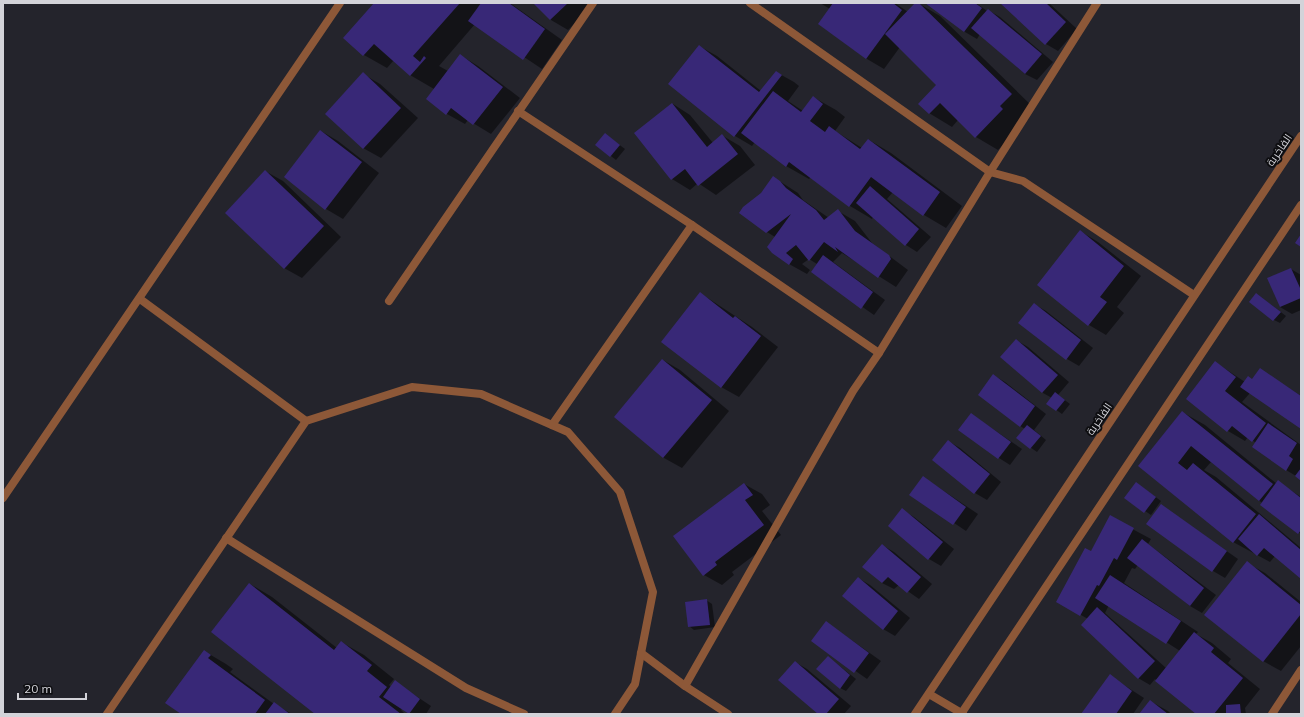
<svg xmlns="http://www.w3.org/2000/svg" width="1304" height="717" font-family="Mulish,Cairo,sans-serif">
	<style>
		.shadow { fill: #0007; fill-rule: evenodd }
		.building { fill: #382877 }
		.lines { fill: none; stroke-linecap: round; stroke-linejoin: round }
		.minor { stroke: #8d5838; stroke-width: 8 }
		.tertiary { stroke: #8d5838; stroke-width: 8 }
		.labels { text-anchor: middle; stroke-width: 4; stroke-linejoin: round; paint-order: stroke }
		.street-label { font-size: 11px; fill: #d3d3d9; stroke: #0e0e11 }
	</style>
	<rect width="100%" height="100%" fill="#24242c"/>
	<!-- shadow -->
	<g class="shadow">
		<path d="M375 3H510L562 40 542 69 475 24 439 66 448 71 460 55 478 66 520 98 491 134 468 120 465 124 447 114 427 99 434 89 410 75 394 60 387 68 364 55 345 38Z"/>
		<path d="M534 3H587L591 7 568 30 551 20Z"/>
		<path d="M820 3H895L908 12 918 3 940 16 1034 108 1025 122 998 150 976 137 958 120 952 127 929 113 938 85 900 47 884 69 867 59 819 24 830 9Z"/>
		<path d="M927 3H976L987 11 988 10 1000 17 1053 62 1037 80 1025 74 980 34 977 39 965 32Z"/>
		<path d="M1001 3H1049L1077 29 1058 51 1046 44Z"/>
		<path d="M699 46 717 56 761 91 776 72 794 82 799 86 788 101 803 111 813 97 836 110 845 117 835 131 862 148 869 140 891 153 962 206 946 228 924 215 893 192 887 199 931 237 917 252 906 245 873 217 872 219 850 206 811 177 809 179 786 166 755 142 752 146 735 136Z"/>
		<path d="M363 74 380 84 418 118 381 158 363 148Z"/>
		<path d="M673 104 690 115 713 143 723 136 740 146 755 165 716 195 698 183 690 190 672 179 636 133Z"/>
		<path d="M321 131 338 141 379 173 343 219 326 209Z"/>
		<path d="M605 134 625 149 616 160 597 145Z"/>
		<path d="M265 171 283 181 341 237 302 278 284 268Z"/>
		<path d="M773 177 798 193 803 200 829 218 838 211 855 221 872 243 908 270 896 287 842 253 833 262 885 300 874 315 812 272 817 264 809 259 802 264 810 270 807 274 789 264 775 237 767 232 761 194Z"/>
		<path d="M1080 231 1098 242 1141 276 1117 307 1124 313 1106 335 1089 325Z"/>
		<path d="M1291 269 1301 275V310L1292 314 1280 307Z"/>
		<path d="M700 293 752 327 778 347 739 397 721 387Z"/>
		<path d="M1257 294 1286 316 1280 323 1274 320Z"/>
		<path d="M1034 304 1046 311 1093 348 1079 366 1067 359 1019 323Z"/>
		<path d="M1016 340 1028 347 1069 382 1058 395 1070 404 1062 414 1048 404 1052 398 1043 393 1002 357Z"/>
		<path d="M663 360 680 370 729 411 682 468 664 458 615 417Z"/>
		<path d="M1215 362 1245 382 1253 380 1260 369 1301 396V428L1250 393 1242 402 1301 445V479L1286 470 1256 443 1248 437 1245 441 1228 431 1187 399Z"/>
		<path d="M993 375 1005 382 1046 414 1034 430 1046 440 1037 452 1017 438 1025 429 1020 426Z"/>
		<path d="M1182 412 1205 425 1277 484 1278 482 1301 497V534L1211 462 1204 470 1216 477 1301 548V578L1275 556 1270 562 1233 542 1139 466Z"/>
		<path d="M971 414 1022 449 1010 465 999 458Z"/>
		<path d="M948 441 960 448 1001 482 987 500 975 493 933 460Z"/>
		<path d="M923 477 978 514 966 531 911 494Z"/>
		<path d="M744 484 762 494 770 505 762 511 781 535 732 572 734 575 722 585 704 575Z"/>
		<path d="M1142 487 1161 501 1151 515 1126 498Z"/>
		<path d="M1161 505 1238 559 1225 578 1213 571Z"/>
		<path d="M902 510 914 517 954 549 941 566 929 559Z"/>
		<path d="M1110 517 1151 539 1148 544 1216 595 1202 613 1190 606 1138 565 1135 569 1132 568 1124 583 1198 632 1196 634 1212 643 1231 659 1228 663 1260 689 1245 708 1246 714H1198L1155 679 1150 685 1138 678 1088 619 1058 602 1091 552ZM1109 605 1180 651 1166 668 1105 613Z"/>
		<path d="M882 545 894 552 932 584 919 599 899 585 894 589 882 583Z"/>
		<path d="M1247 563 1265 573 1301 602V646L1281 671 1263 661Z"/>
		<path d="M858 578 870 585 910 618 895 636 883 629Z"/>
		<path d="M250 584 272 597 337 648 341 642 364 655 394 679 389 685 391 687 395 682 431 706 426 714H409L402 709 401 710 405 714H317Z"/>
		<path d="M706 600 712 604 715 627 694 630 689 626Z"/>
		<path d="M826 622 881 661 867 679 813 641Z"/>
		<path d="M204 651 226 664 233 669 230 672 274 704 292 714H182Z"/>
		<path d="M828 657 856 679 846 691 840 688Z"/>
		<path d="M795 662 807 669 851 706 844 714H820Z"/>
		<path d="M1110 676 1144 698 1133 714H1082Z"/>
		<path d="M1150 701 1168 711 1171 714H1140Z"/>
	</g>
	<!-- building -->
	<g class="building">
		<path d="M374 3H460L413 56 420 62 424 56 426 58 410 76 374 44 363 56 343 38Z"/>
		<path d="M481 3H509L545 29 523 60 468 21Z"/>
		<path d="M533 3H568L550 20Z"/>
		<path d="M833 3H893L902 10 866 59 818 24Z"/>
		<path d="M915 3H919L1012 94 1000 106 1003 109 975 138 940 103 929 114 918 104 936 85 885 34Z"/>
		<path d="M925 3H975L982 8 964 32Z"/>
		<path d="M1000 3H1046L1066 22 1045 45Z"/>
		<path d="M988 9 1042 54 1025 74 971 28Z"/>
		<path d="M699 45 759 92 776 71 782 75 734 137 668 84Z"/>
		<path d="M460 54 503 87 473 125 451 108 446 115 426 99Z"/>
		<path d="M363 72 401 108 363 149 325 114Z"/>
		<path d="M773 91 801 112 813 96 823 104 810 121 825 132 829 126 860 149 868 139 940 192 923 216 871 177 849 207 789 162 786 167 741 133Z"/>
		<path d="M672 103 707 147 722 134 738 154 698 186 685 169 671 180 634 133Z"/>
		<path d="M320 130 362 162 325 210 284 177Z"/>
		<path d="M605 133 620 145 610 157 595 145Z"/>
		<path d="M265 170 324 226 284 269 225 213Z"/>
		<path d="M773 176 780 181 786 188 816 210 824 220 838 209 855 231 889 255 891 259 878 278 835 247 838 252 824 242 809 261 796 245 786 253 793 259 789 265 772 253 767 247 791 214 766 233 739 213 743 207 761 193Z"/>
		<path d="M870 186 919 229 905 246 856 203Z"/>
		<path d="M1080 230 1124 266 1100 297 1107 302 1088 326 1037 285Z"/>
		<path d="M1301 234V247L1295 243Z"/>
		<path d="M823 255 873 292 861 309 811 272Z"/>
		<path d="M1291 268 1301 290V298L1280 307 1267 278Z"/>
		<path d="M700 292 733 318 735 316 761 336 721 388 661 342Z"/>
		<path d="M1256 293 1281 312 1273 321 1249 302Z"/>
		<path d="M1034 303 1081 340 1066 360 1018 323Z"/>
		<path d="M1016 339 1058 375 1042 393 1000 357Z"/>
		<path d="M662 359 712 400 663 458 614 417Z"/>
		<path d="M1215 361 1236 377 1225 391 1266 423 1252 442 1232 426 1227 432 1186 399Z"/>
		<path d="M1260 368 1301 396V429L1240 387 1248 376 1252 379Z"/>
		<path d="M993 374 1035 406 1020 427 978 395Z"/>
		<path d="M1055 392 1065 400 1056 411 1046 404Z"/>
		<path d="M1182 411 1273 484 1259 501 1191 446 1178 463 1187 470 1193 463 1256 514 1233 543 1138 466Z"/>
		<path d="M971 413 1011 442 998 459 958 430Z"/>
		<path d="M1268 423 1297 443 1289 456 1293 459 1286 471 1252 447Z"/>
		<path d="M1027 425 1041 436 1030 449 1016 438Z"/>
		<path d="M948 440 990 474 974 494 932 460Z"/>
		<path d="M1301 468V481L1295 476Z"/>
		<path d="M923 476 966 507 953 525 909 495Z"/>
		<path d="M1278 480 1301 498V530L1298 534 1260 505Z"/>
		<path d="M1136 482 1156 497 1144 513 1124 498Z"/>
		<path d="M744 483 753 495 745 500 764 525 715 562 717 565 703 576 673 536Z"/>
		<path d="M1161 504 1227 551 1212 572 1146 524Z"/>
		<path d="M902 508 943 542 928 560 888 526Z"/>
		<path d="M1259 514 1301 550V579L1264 548 1257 556 1238 539Z"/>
		<path d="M1110 515 1134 528 1117 560 1114 558 1099 586 1097 585 1080 616 1056 602 1085 548 1091 551Z"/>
		<path d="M1142 539 1204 588 1190 606 1127 558Z"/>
		<path d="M882 544 921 577 907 593 888 577 882 583 862 567Z"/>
		<path d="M1247 561 1301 605V614L1263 662 1204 615Z"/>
		<path d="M1110 575 1181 621 1166 644 1095 598Z"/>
		<path d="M858 577 898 611 883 630 842 596Z"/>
		<path d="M249 583 334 650 341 641 372 665 367 671 387 687 379 697 401 714H315L211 632Z"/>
		<path d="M707 599 710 625 688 627 685 602Z"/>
		<path d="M1097 607 1155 661 1138 679 1081 625Z"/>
		<path d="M826 621 869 653 854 673 811 641Z"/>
		<path d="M1194 632 1214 648 1211 652 1243 678 1214 714H1196L1155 681Z"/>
		<path d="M204 650 211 655 208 658 265 700 255 714H181L165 703Z"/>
		<path d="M828 656 850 675 840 689 816 669Z"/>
		<path d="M795 661 839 699 826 714H818L778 680Z"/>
		<path d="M1110 674 1132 691 1116 714H1081Z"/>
		<path d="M395 680 420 699 409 714 383 697Z"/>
		<path d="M1150 700 1168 714H1139Z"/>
		<path d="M274 702 290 714H265Z"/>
		<path d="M1240 704 1241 714H1226V705Z"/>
	</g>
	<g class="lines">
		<!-- minor -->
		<g class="minor">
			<path d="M750 3 990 172 1023 181 1194 295"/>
			<path d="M518 111 692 225 879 353"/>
			<path d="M140 299 306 421"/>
			<path d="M389 301 593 3"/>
			<path d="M552 425 692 225"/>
			<path d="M3 498 340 3"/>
			<path d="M226 538 466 688 524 714"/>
			<path d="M641 653 685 686 728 714"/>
			<path d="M685 686 853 391 879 353 990 172 1097 3"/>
			<path d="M929 694 963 714"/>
			<path d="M107 714 306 421 412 387 481 394 568 432 620 492 653 592 635 684 615 714"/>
			<path d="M1272 714 1301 670"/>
		</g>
		<!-- tertiary -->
		<g class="tertiary">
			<path d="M915 714 1301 136"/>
			<path d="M961 714 1301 205"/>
		</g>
	</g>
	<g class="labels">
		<!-- street labels -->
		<g class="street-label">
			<text transform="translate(1279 150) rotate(-56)" y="4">الفاخرية</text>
			<text transform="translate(1099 419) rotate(-56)" y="4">الفاخرية</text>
		</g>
	</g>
	<!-- border -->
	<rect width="1304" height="717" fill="none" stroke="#d3d3d9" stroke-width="8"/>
	<!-- scale -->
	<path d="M18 693v6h68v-6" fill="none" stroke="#d3d3d9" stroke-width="2"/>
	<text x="24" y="693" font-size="12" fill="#d3d3d9" stroke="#0e0e11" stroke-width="3" paint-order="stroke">20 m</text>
</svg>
